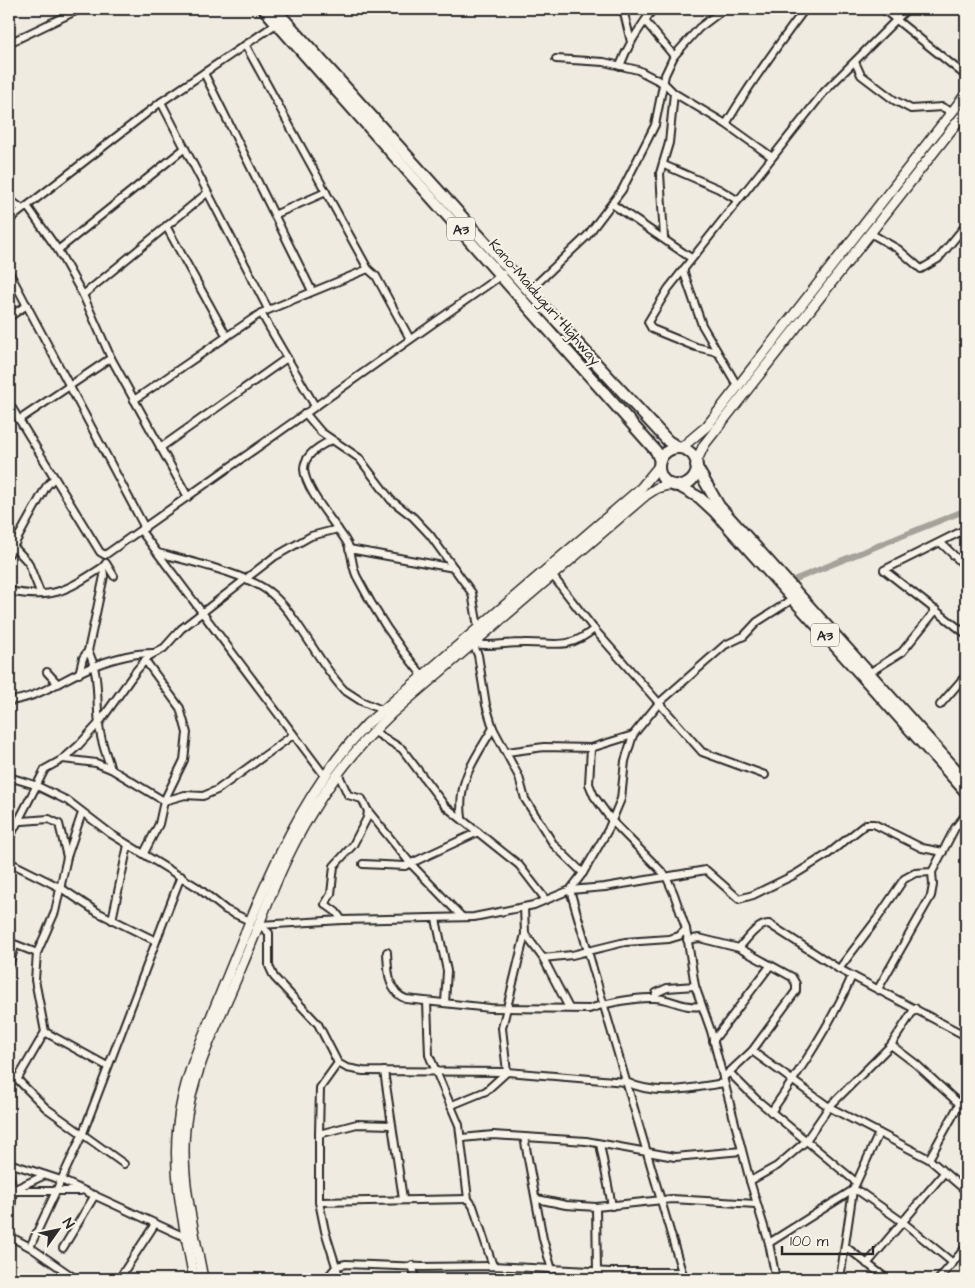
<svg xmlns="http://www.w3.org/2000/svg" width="975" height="1288" font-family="'Architects Daughter',sans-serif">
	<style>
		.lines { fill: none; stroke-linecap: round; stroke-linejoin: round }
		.canal { stroke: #a4a29a; stroke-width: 6 }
		.minor-casing { stroke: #2b2b2b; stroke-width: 10 }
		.major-casing { stroke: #2b2b2b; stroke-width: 12 }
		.highway-casing { stroke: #2b2b2b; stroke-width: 14 }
		.minor { stroke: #f7f3e8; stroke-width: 6 }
		.major { stroke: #f7f3e8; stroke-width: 9 }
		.highway { stroke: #f7f3e8; stroke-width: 10 }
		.labels { text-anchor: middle; stroke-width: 4.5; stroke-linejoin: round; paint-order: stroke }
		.shield { fill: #f7f3e8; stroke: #686764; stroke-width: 1 }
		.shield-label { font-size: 14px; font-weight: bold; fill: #2b2b2b }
		.street-label { font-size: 15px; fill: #2b2b2b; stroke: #f7f3e8 }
	</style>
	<rect width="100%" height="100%" fill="#efebe0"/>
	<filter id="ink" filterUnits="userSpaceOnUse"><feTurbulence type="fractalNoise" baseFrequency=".02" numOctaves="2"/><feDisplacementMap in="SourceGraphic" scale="10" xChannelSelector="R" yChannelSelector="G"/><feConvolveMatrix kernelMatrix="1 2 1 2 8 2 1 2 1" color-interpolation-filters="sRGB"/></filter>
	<g filter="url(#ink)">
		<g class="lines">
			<!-- canal -->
			<path class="canal" d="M796 579 966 510"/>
			<defs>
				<g id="minor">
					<path d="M623 9 631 42"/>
					<path d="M883 9 966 76"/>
					<path d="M645 21 674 56"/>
					<path d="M9 43 80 9"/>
					<path d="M246 46 368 269"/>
					<path d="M556 59 604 62 638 70 665 84 674 93 726 124 772 157"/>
					<path d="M855 62 861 75 894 100 911 109 942 107 952 112"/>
					<path d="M620 66C628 44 640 28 653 9"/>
					<path d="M204 73 312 291"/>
					<path d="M161 102 268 309"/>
					<path d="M726 124C750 84 777 46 805 9"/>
					<path d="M664 165 719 189 737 200"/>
					<path d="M9 199 22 209"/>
					<path d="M612 204 691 258"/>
					<path d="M27 206 58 250 83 295 111 358 188 497"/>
					<path d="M274 215 326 192"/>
					<path d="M9 220 161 102 279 22"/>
					<path d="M166 226 226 335"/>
					<path d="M870 233 898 249 921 269 938 259 966 225"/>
					<path d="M664 238 660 173 669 143 674 93"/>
					<path d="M58 250 185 148"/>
					<path d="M683 270 702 325 738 387"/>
					<path d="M9 272 145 528"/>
					<path d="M529 291 587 236 622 190 655 125 665 75 674 56 699 28 724 9"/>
					<path d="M83 295 207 193"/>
					<path d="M261 313 315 406"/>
					<path d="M9 317 27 305"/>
					<path d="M717 352 696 347 652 329 648 322 668 289 824 92 907 9"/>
					<path d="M134 400 261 313 368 269 376 276 410 339"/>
					<path d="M9 403 100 552 105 555 503 274"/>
					<path d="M305 413 321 432 359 458 391 500 413 517 430 535 472 593 478 627"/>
					<path d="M19 420 111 358"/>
					<path d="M332 440C321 445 304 454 304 469 305 490 335 523 346 541 353 551 351 566 357 577 375 612 397 645 422 675"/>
					<path d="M160 448 287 358"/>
					<path d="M966 529 884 570 966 634"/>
					<path d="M141 531 324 775"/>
					<path d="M941 543 966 567"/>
					<path d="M14 547 28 562 40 592"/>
					<path d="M349 549 454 568"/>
					<path d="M158 553C188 561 250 574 273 595 302 622 317 661 344 690L361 701 382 710"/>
					<path d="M9 554 46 487 53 479"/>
					<path d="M552 575 594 629 702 752 765 775"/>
					<path d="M9 591C52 600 66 591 103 567L106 563 114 576"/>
					<path d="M473 644 478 655 486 705 493 728 519 777 525 799 554 845 583 873"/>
					<path d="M473 644C491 647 505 643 523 643 553 642 568 651 594 629"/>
					<path d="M88 651C100 673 96 700 99 724 100 740 106 754 111 769"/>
					<path d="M47 672 58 684"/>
					<path d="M869 673 902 652 936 610"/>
					<path d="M79 674 83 658 88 651 104 576 103 567"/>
					<path d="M9 701C40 698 65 677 94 666 112 659 133 653 153 653"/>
					<path d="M940 705 966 675"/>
					<path d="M373 731 402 749 445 806 519 865 546 900"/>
					<path d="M591 748 589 784 594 796 612 821 666 876 674 894 686 929 695 986 711 1031 750 1181 769 1243 776 1279"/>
					<path d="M507 752 544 747 591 748 633 735"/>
					<path d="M63 759 96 763 111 769 164 801 185 795 203 796 217 790 293 735"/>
					<path d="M338 773 348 795 362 799 368 811 367 818 353 845 334 866 331 894 325 904 336 912 342 920"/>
					<path d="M9 777 35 785 68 801 111 834 197 887 226 910 250 921"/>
					<path d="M368 811 411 864 462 917"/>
					<path d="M462 818C457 780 475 759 493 728"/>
					<path d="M9 822 49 819 59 824 67 857"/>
					<path d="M9 839 45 769 63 759 78 746 99 723 136 671 149 656 164 648 181 629 274 557 311 536 338 529"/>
					<path d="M144 853 159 824 164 801 184 760 187 733 180 708 145 660"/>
					<path d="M9 862 61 888 97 912 156 941"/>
					<path d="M363 864 405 866 478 832"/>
					<path d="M436 919 447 971 445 1003"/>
					<path d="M112 920 128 845"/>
					<path d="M260 925 342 920 474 917 534 905 570 890 583 873 608 830 621 799 625 761 633 735 659 703 725 645 744 636 757 622 793 599"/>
					<path d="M261 926 269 933V966L274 977 318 1024 338 1063 347 1068 363 1071 507 1072 626 1082C658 1097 690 1088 724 1083"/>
					<path d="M525 934 543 958 569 1008"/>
					<path d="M687 940 699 938 739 948C747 939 757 924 769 924L839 969 966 1036"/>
					<path d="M9 942 37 953"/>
					<path d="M387 952C388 969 387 992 406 999L490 1008 589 1009C607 1003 636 997 654 998 670 998 684 1009 700 1006"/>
					<path d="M543 958 572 955 625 942 669 939 679 936 686 929"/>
					<path d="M9 965 15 946"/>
					<path d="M839 969 877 919 904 879 915 873 932 872 955 828 966 814"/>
					<path d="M878 989 931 896 933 885 932 872"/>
					<path d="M655 998 656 993 667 988 695 986"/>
					<path d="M427 1002 429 1055 459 1125 468 1199 473 1206 493 1266"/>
					<path d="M45 1032 107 1066"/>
					<path d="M713 1041 770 966"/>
					<path d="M891 1045 916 1064 966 1110"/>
					<path d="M752 1051 829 1107 879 1133"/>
					<path d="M338 1063 320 1088 319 1134V1202L325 1231 340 1279"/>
					<path d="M9 1071 46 1108 124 1164"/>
					<path d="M384 1071 403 1199"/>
					<path d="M729 1072 756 1099 856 1182"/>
					<path d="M723 1078 752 1051 796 991V984L792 977 739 948"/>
					<path d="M9 1079 17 1080 45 1032 35 980 37 953 55 912 67 857 82 813"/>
					<path d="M452 1105 486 1091 507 1072 502 1028 525 934 524 907"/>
					<path d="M771 1112C801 1069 831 1024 852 976"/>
					<path d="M319 1134 357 1124 392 1125"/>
					<path d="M524 1137 543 1239 552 1270"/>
					<path d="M462 1138 493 1135 586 1141 675 1157 742 1151"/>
					<path d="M600 1144 612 1206"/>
					<path d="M929 1159 966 1092"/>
					<path d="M9 1163 61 1180 187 1238"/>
					<path d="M9 1172 13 1190 9 1231"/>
					<path d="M750 1181 777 1166 805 1142 829 1107 891 1045 915 1008"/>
					<path d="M13 1190 45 1175"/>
					<path d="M853 1190 860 1192 904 1223 953 1263"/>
					<path d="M9 1191H80"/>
					<path d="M537 1199 566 1205 596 1207 672 1199 756 1204"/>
					<path d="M319 1202 468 1199"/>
					<path d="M596 1207 597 1271"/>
					<path d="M9 1236 30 1247 76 1279"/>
					<path d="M769 1243 853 1190"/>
					<path d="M30 1247 83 1133 181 876"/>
					<path d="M846 1247 887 1279"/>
					<path d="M63 1248 95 1195"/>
					<path d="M867 1264 944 1173"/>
					<path d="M412 1265 416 1279"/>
					<path d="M119 1279 155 1224"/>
					<path d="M326 1279 337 1266 346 1264 422 1267 493 1266 610 1272H682"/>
					<path d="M684 1279 570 890 605 887 706 870 739 899 753 895 794 875 828 854 866 824H874L922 848 943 852"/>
					<path d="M840 1279 853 1190 879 1133 929 1159 966 1191"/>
					<path d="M939 1279 966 1247"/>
				</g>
				<g id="major">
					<path d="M681 448 707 426 966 94"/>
					<path d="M696 462 704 445 966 111"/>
					<path d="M194 1279C185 1228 172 1178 178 1125 183 1076 206 1031 224 985 262 893 296 798 367 724L641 488 659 466"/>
					<path d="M203 1279C194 1230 180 1179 185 1129 191 1073 219 1020 241 968 257 931 270 893 288 856 314 802 348 755 392 713L646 495 657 488 672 484"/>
				</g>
				<g id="highway">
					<path d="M264 9 656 451 660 461"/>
					<path d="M275 9 529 291 668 441 679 448"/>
					<circle cx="678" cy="467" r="19"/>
					<path d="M696 466 719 506 966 781"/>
					<path d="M677 485 700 498 714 511 966 792"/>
				</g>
			</defs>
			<!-- minor casing -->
			<use href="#minor" class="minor-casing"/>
			<!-- major casing -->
			<use href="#major" class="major-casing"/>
			<!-- highway casing -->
			<use href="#highway" class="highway-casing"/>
			<!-- minor -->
			<use href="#minor" class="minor"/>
			<!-- major -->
			<use href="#major" class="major"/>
			<!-- highway -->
			<use href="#highway" class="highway"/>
		</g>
	</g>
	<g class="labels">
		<!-- shield labels -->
		<g class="shield">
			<rect x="447" y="217.5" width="28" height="23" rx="4"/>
			<rect x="811" y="623.5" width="28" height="23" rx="4"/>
		</g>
		<g class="shield-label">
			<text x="461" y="234">A3</text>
			<text x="825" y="640">A3</text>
		</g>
		<!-- street labels -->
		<g class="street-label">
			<text transform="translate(545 302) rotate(49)" y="5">Kano-Maiduguri Highway</text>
		</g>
	</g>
	<!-- margin -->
	<rect width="975" height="1288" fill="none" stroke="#f7f3e8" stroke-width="30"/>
	<rect x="15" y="15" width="945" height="1258" fill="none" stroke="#2b2b2b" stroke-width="2" filter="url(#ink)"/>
	<!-- north arrow -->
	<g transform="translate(58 1230) rotate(57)" stroke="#f7f3e8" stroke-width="4" paint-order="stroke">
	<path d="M0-4L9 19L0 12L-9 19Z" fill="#2b2b2b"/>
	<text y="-8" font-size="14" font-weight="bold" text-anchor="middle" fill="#2b2b2b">N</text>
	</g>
	<!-- scale -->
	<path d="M782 1246v8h91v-8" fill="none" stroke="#2b2b2b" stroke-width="2.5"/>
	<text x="790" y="1246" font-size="15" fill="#2b2b2b" stroke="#f7f3e8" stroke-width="4" paint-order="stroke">100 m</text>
</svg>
